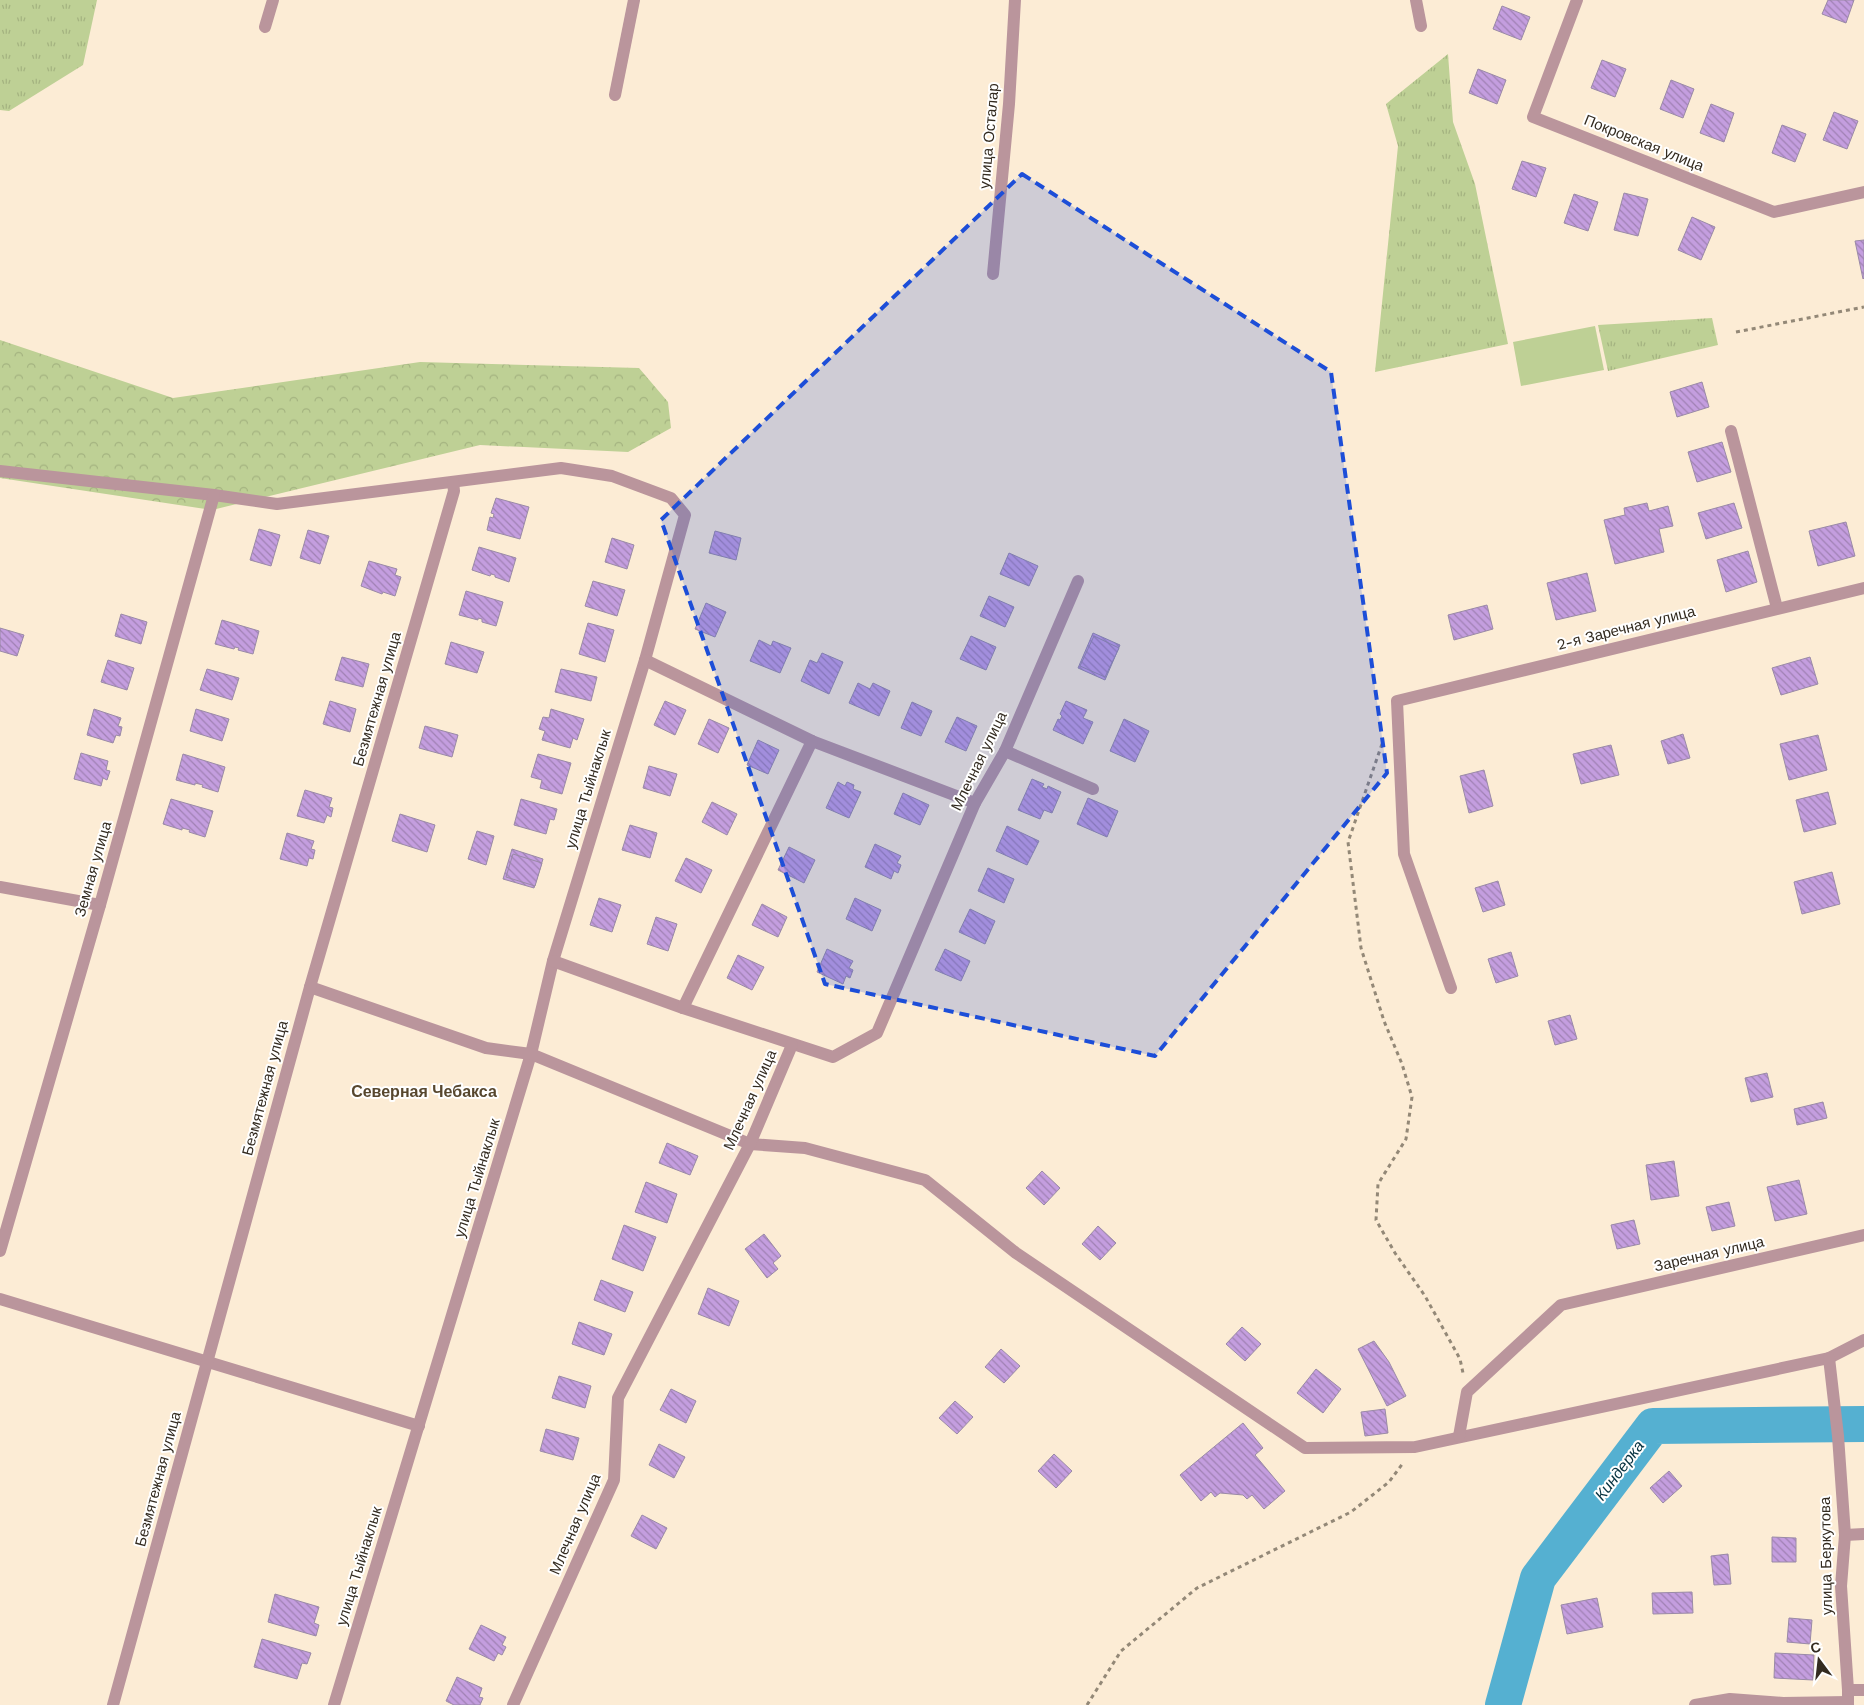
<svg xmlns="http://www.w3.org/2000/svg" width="1864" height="1705" font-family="'Work Sans',sans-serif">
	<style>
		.grass { fill: url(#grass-tufts) }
		.forest { fill: url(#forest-crowns) }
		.pitch { fill: #bed095 }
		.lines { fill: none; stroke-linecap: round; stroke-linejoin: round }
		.river { stroke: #55b0d1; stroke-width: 36 }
		.building { fill: url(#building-back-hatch); stroke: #9a8aa6 }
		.path { stroke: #938877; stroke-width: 3; stroke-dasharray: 4 4; stroke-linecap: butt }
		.minor { stroke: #ba959c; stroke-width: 12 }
		.marked { fill: #1d4ed8; fill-opacity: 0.2; stroke: #1d4ed8; stroke-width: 4; stroke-dasharray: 10 6; stroke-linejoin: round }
		.labels { text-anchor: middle; stroke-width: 4; stroke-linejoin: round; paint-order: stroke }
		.street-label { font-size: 15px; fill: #332b20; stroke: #fff }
		.neighbourhood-label { font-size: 16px; font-weight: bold; fill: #57472e; stroke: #fff }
		.water-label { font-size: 16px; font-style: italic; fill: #063240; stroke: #fff }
	</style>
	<defs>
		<pattern id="grass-tufts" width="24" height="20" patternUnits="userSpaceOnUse" patternTransform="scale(1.25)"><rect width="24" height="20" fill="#bed095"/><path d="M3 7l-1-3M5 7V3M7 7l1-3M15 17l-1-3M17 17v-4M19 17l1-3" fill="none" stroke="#a4b380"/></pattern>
		<pattern id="forest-crowns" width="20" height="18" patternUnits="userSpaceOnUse" patternTransform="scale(1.25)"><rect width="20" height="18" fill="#bed095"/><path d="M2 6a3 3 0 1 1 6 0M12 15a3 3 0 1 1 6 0" fill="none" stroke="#a4b380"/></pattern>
		<pattern id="building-back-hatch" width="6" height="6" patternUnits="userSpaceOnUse" patternTransform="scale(1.25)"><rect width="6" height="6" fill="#c49edf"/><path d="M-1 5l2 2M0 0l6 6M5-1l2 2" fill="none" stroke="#a081b4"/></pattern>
	</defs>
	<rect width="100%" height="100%" fill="#fcecd5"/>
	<!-- grass -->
	<g class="grass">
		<path d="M0 0H97L83 65 9 111 0 110Z"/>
		<path d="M1448 54 1453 122 1475 184 1508 344 1375 372 1398 146 1386 104Z"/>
		<path d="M1712 318 1718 345 1608 371 1598 325Z"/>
	</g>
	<!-- forest -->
	<path class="forest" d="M0 340 173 398 420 362 639 368 668 402 671 428 628 452 480 445 212 510 0 478Z"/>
	<!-- pitch -->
	<path class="pitch" d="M1595 326 1604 370 1521 386 1513 342Z"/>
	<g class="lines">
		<!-- river -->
		<path class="river" d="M1503 1705 1538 1578 1653 1426 1864 1424"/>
	</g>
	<!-- building -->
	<g class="building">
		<path d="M1828 0H1854L1846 23 1822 14Z"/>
		<path d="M1502 6 1530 17 1521 40 1493 29Z"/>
		<path d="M1602 60 1626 69 1615 97 1591 88Z"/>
		<path d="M1478 69 1506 80 1497 104 1469 93Z"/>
		<path d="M1671 80 1694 89 1683 118 1660 109Z"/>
		<path d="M1711 104 1734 113 1724 142 1700 133Z"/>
		<path d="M1834 112 1858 121 1847 149 1823 140Z"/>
		<path d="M1782 125 1806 134 1795 162 1772 153Z"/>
		<path d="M1522 161 1546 168 1536 197 1512 189Z"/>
		<path d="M1624 193 1648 199 1638 236 1614 230Z"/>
		<path d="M1574 194 1598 202 1588 231 1564 223Z"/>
		<path d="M1692 217 1715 227 1701 260 1678 250Z"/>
		<path d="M1864 240V278L1863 279 1855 241Z"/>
		<path d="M1702 382 1709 407 1677 417 1670 392Z"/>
		<path d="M1722 442 1731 472 1697 482 1688 452Z"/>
		<path d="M496 498 529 507 520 539 487 530 490 517 493 518 494 514 491 513Z"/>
		<path d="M1647 503 1649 511 1668 506 1673 526 1659 529 1664 552 1615 564 1604 520 1625 515 1624 508Z"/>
		<path d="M1734 503 1742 528 1706 539 1698 513Z"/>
		<path d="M1846 522 1855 556 1818 566 1809 531Z"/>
		<path d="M259 529 280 535 271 566 250 560Z"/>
		<path d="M308 530 329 536 320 564 300 558Z"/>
		<path d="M715 531 741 538 736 560 709 553Z"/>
		<path d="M612 538 634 545 627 569 605 562Z"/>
		<path d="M479 547 516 558 509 582 495 577V575L491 574 490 576 472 570Z"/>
		<path d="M1748 551 1757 582 1726 592 1717 560Z"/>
		<path d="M1009 553 1038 566 1029 586 1000 574Z"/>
		<path d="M369 561 397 569 395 575 401 577 395 596 383 592 382 594 361 586Z"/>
		<path d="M1587 573 1596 611 1556 620 1547 583Z"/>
		<path d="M593 581 625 590 617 616 585 606Z"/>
		<path d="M466 591 503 602 496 626 482 622V619L478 618V620L459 615Z"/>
		<path d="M989 596 1014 607 1005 627 980 616Z"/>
		<path d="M706 603 726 612 715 637 695 629Z"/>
		<path d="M1487 605 1493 629 1454 640 1448 615Z"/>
		<path d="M121 614 147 622 141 644 115 636Z"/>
		<path d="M222 620 259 631 253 654 238 650 239 648 235 647 234 649 215 644Z"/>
		<path d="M588 623 614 630 605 662 579 654Z"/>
		<path d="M0 628 24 635 17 656 0 651Z"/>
		<path d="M1093 633 1120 645 1105 680 1078 668Z"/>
		<path d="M971 636 996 647 986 670 960 659Z"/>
		<path d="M1094 636 1119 648 1105 677 1080 666Z"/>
		<path d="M759 640 771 646 773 641 791 648 780 673 750 661Z"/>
		<path d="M451 642 484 652 477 673 445 664Z"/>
		<path d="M822 653 843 662 829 694 801 681 810 660 817 663Z"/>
		<path d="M342 657 369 664 363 687 335 680Z"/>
		<path d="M1810 657 1818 684 1781 695 1772 668Z"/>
		<path d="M108 660 134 668 127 690 101 682Z"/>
		<path d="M207 669 239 678 232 700 200 690Z"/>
		<path d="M561 669 597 677 591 701 555 692Z"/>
		<path d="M858 683 870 689 873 683 890 691 879 716 849 703Z"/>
		<path d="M330 701 356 709 350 732 323 724Z"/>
		<path d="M665 701 686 710 675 735 654 725Z"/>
		<path d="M1066 701 1087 710 1083 718 1093 722 1083 744 1053 730 1058 719 1060 720 1062 716 1060 714Z"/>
		<path d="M912 702 932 711 921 736 901 728Z"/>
		<path d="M94 709 121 718 118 726 122 727 120 736 116 735 113 743 87 735Z"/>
		<path d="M196 709 229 719 222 741 190 731Z"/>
		<path d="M551 709 584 719 577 740 573 738 570 748 542 740 545 731 539 729 543 717 549 718Z"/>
		<path d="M957 717 977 726 966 751 945 742Z"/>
		<path d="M709 719 729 728 718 753 698 744Z"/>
		<path d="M1124 719 1149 731 1135 762 1110 751Z"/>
		<path d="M425 726 458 735 452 757 419 748Z"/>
		<path d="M1683 734 1690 758 1668 764 1661 741Z"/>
		<path d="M1818 735 1827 770 1789 780 1780 744Z"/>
		<path d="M758 740 779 750 768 774 747 765Z"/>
		<path d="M1611 745 1619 775 1581 784 1573 754Z"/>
		<path d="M81 753 108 761 106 770 110 771 107 780 103 778 101 786 74 779Z"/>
		<path d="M183 754 225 767 218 792 202 787 203 785 195 783V785L176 780Z"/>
		<path d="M538 754 571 763 562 794 540 788 542 780 531 777Z"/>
		<path d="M649 766 677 774 670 796 643 788Z"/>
		<path d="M1484 770 1493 806 1469 813 1460 776Z"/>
		<path d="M1032 779 1044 784 1042 787 1047 789 1048 786 1061 792 1052 813 1044 810 1040 819 1018 810Z"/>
		<path d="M838 782 845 786 847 782 854 785 853 789 861 792 849 818 826 808Z"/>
		<path d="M305 790 332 798 329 807 333 808 331 817 327 815 324 823 297 816Z"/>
		<path d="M1828 792 1836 824 1804 832 1796 800Z"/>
		<path d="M903 793 929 805 920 825 894 814Z"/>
		<path d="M1088 798 1118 811 1107 837 1077 824Z"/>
		<path d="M171 799 213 811 205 837 189 832 190 830 182 828V830L163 824Z"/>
		<path d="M521 799 557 809 554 820 550 819 546 834 514 825Z"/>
		<path d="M712 802 737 814 727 835 702 822Z"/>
		<path d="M400 814 435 825 427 852 392 841Z"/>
		<path d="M630 825 657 833 650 858 622 850Z"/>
		<path d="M1007 826 1039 841 1027 865 996 851Z"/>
		<path d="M477 831 494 836 486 865 468 859Z"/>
		<path d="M287 833 314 841 311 849 315 850 313 859 309 858 307 866 280 859Z"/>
		<path d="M875 844 901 856 897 863 901 865 898 873 894 871 891 879 865 867Z"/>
		<path d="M789 847 815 860 804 883 778 870Z"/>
		<path d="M512 849 543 859 534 888 503 879Z"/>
		<path d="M513 854 542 863 535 886 506 877Z"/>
		<path d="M686 858 712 870 701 893 675 881Z"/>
		<path d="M988 868 1014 879 1004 903 978 891Z"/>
		<path d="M1832 872 1840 904 1802 914 1794 882Z"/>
		<path d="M1498 881 1505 905 1483 912 1475 888Z"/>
		<path d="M599 898 621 905 612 932 590 925Z"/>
		<path d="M855 898 881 910 872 931 846 919Z"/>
		<path d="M762 904 787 917 778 937 752 925Z"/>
		<path d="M970 909 995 921 985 944 959 932Z"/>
		<path d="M656 917 677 924 668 951 647 944Z"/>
		<path d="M827 949 853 961 849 968 853 970 850 978 846 976 843 984 817 972Z"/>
		<path d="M945 949 970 961 961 981 935 970Z"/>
		<path d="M1511 952 1518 976 1496 983 1488 959Z"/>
		<path d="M738 955 764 967 752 990 727 978Z"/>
		<path d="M1570 1015 1577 1039 1555 1045 1548 1021Z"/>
		<path d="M1767 1073 1773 1097 1751 1102 1745 1078Z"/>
		<path d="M1823 1102 1827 1118 1797 1125 1794 1109Z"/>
		<path d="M667 1143 698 1156 690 1175 659 1163Z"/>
		<path d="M1674 1161 1679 1196 1651 1200 1646 1165Z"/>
		<path d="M1042 1171 1060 1188 1044 1205 1026 1188Z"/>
		<path d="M1799 1180 1807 1214 1775 1221 1767 1187Z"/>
		<path d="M646 1182 677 1194 667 1223 635 1212Z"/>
		<path d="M1729 1202 1735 1226 1712 1231 1706 1207Z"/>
		<path d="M1634 1220 1640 1244 1617 1249 1611 1225Z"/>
		<path d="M624 1225 656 1237 643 1271 612 1259Z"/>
		<path d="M1098 1226 1116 1243 1100 1260 1082 1244Z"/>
		<path d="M764 1234 781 1256 773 1263 778 1269 767 1278 745 1249Z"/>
		<path d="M601 1280 633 1292 625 1312 594 1300Z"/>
		<path d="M708 1288 739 1301 729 1326 698 1314Z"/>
		<path d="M579 1322 612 1334 604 1355 572 1344Z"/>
		<path d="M1242 1327 1261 1344 1245 1361 1226 1344Z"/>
		<path d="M1374 1341 1389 1362 1406 1396 1387 1406 1358 1349Z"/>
		<path d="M1001 1349 1020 1366 1004 1383 985 1367Z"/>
		<path d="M1316 1369 1341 1389 1323 1413 1297 1393Z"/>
		<path d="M559 1376 591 1386 585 1408 552 1398Z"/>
		<path d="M671 1389 696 1401 686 1423 660 1410Z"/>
		<path d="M955 1401 973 1417 957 1434 939 1418Z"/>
		<path d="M1385 1409 1388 1433 1365 1436 1361 1412Z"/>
		<path d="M1243 1423 1263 1448 1255 1455 1285 1491 1264 1509 1252 1495 1247 1499 1243 1495 1220 1493 1215 1497 1211 1492 1201 1501 1180 1475Z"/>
		<path d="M546 1429 579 1438 573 1460 540 1451Z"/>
		<path d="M659 1444 685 1457 674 1478 649 1465Z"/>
		<path d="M1054 1454 1072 1471 1056 1488 1038 1471Z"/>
		<path d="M1669 1471 1682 1486 1663 1503 1650 1488Z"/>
		<path d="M642 1515 667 1528 656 1549 631 1536Z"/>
		<path d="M1772 1537 1796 1538V1562H1772Z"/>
		<path d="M1728 1554 1731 1584 1714 1585 1711 1556Z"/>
		<path d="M1692 1592 1693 1613 1653 1614 1652 1593Z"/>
		<path d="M275 1594 319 1607 314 1623 319 1625 316 1636 268 1622Z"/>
		<path d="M1597 1598 1603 1627 1567 1634 1561 1605Z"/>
		<path d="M1789 1618 1812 1620 1810 1644 1787 1642Z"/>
		<path d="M481 1625 506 1637 502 1645 506 1647 502 1655 498 1653 494 1661 469 1649Z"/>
		<path d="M262 1639 311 1653 307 1664 302 1663 297 1679 254 1667Z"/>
		<path d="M1775 1653 1814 1655 1813 1680 1774 1678Z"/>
		<path d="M457 1677 482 1688 479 1697 483 1698 480 1705H454L446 1701Z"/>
	</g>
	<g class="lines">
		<!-- path -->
		<g class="path">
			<path d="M1736 332 1864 307"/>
			<path d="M1382 744 1348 842 1361 948 1384 1021 1402 1064 1412 1097 1406 1139 1378 1184 1376 1220 1395 1253 1425 1296 1460 1359 1463 1373"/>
			<path d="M1087 1705 1121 1651 1197 1588 1351 1512 1389 1482 1403 1463"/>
		</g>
		<!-- minor -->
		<g class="minor">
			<path d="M1416 0 1421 26"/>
			<path d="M1577 0 1533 117 1774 212 1864 192"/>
			<path d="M265 27 273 0"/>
			<path d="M615 95 634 0"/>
			<path d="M993 274 1009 104 1015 0"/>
			<path d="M1731 431 1777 608"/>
			<path d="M0 471 214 495 277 504 561 468 612 476 671 498 685 515 645 660 553 961 531 1054 334 1705"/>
			<path d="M645 660 812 741 975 803"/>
			<path d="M1005 751 1093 789"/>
			<path d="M0 887 100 905"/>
			<path d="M553 961 683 1008 833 1057 877 1033 975 803 1005 751 1078 581"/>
			<path d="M310 987 486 1048 531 1054 750 1144 805 1148 925 1180 1016 1253 1305 1448 1415 1447 1829 1358 1864 1340"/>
			<path d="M1451 988 1404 854 1397 701 1864 588"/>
			<path d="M683 1008 812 741"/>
			<path d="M0 1251 100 905 214 495"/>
			<path d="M0 1299 419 1426"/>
			<path d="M1829 1358 1838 1436 1845 1535 1841 1586 1848 1690V1705"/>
			<path d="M1459 1436 1467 1392 1561 1305 1864 1235"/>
			<path d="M1845 1535 1864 1534"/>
			<path d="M1848 1690H1864"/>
			<path d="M113 1705 310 987 454 491 453 482"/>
			<path d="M513 1705 614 1480 618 1398 750 1144 792 1045"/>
			<path d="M1695 1705 1730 1699 1783 1703 1848 1702"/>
		</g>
	</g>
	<!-- marked area -->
	<path class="marked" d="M1022 174 1331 372 1387 773 1155 1056 825 984 661 520Z"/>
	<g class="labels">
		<!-- street labels -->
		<g class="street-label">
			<text transform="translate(989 136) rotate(-85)" y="5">улица Осталар</text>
			<text transform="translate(1644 143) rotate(22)" y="5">Покровская улица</text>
			<text transform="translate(1626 628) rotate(-14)" y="5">2-я Заречная улица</text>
			<text transform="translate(377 699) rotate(-74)" y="5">Безмятежная улица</text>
			<text transform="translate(979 761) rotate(-64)" y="5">Млечная улица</text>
			<text transform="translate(588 789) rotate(-73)" y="5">улица Тыйнаклык</text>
			<text transform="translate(93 869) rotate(-74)" y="5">Земная улица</text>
			<text transform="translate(265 1088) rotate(-75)" y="5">Безмятежная улица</text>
			<text transform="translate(750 1100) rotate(-66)" y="5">Млечная улица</text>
			<text transform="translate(477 1178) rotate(-73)" y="5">улица Тыйнаклык</text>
			<text transform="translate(1709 1254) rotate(-13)" y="5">Заречная улица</text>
			<text transform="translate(158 1479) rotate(-75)" y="5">Безмятежная улица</text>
			<text transform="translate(575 1524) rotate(-67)" y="5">Млечная улица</text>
			<text transform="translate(1826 1556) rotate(-91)" y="5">улица Беркутова</text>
			<text transform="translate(359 1566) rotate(-73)" y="5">улица Тыйнаклык</text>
		</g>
		<!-- neighbourhood labels -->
		<g class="neighbourhood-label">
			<text x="424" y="1097">Северная Чебакса</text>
		</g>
		<!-- water labels -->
		<g class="water-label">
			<text transform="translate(1619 1470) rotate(-53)" y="6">Киндерка</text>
		</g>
	</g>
	<!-- north arrow -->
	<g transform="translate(1819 1660) rotate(345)" stroke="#ffffff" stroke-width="4" paint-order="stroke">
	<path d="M0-4L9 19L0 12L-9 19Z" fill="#332b20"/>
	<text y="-8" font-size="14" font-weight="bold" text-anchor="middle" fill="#332b20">С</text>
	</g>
</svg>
